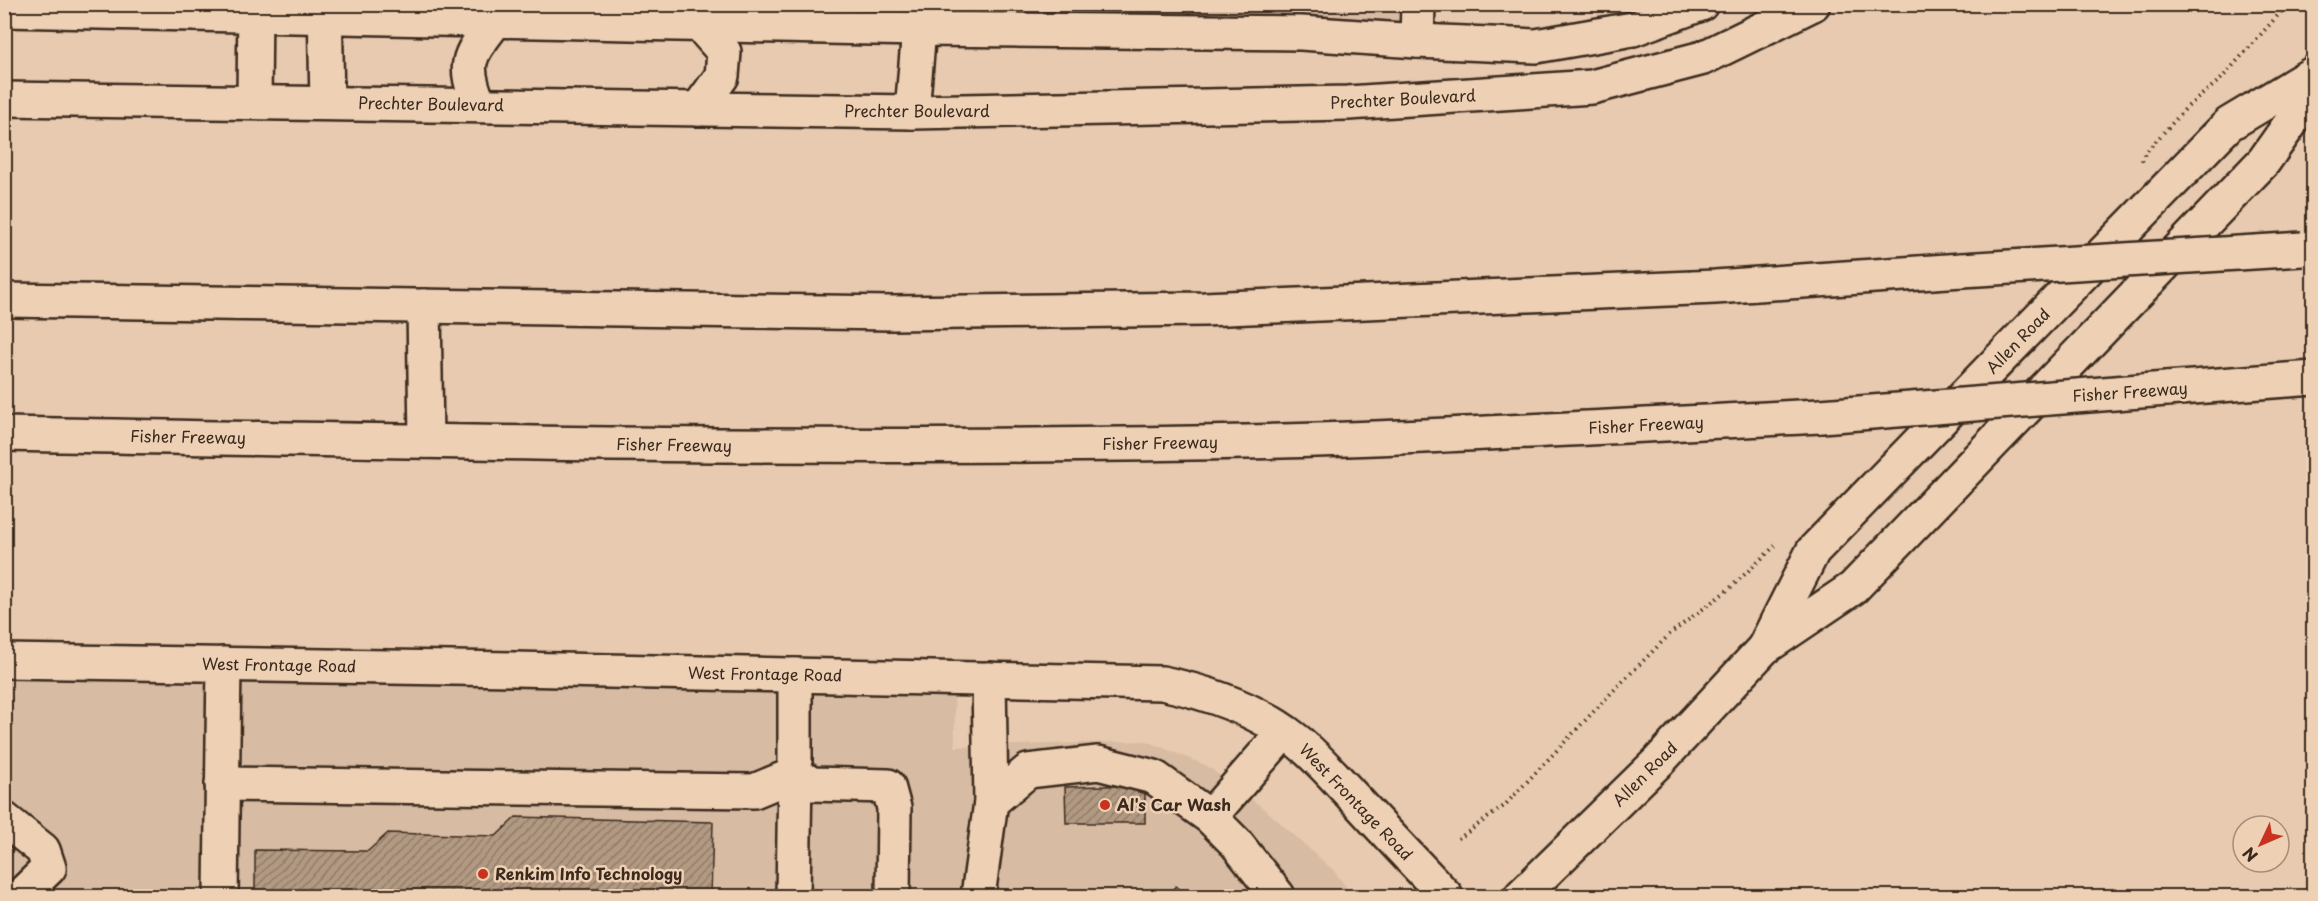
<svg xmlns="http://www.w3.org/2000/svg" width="2318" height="901" font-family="'Playpen Sans',sans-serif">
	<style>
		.built { fill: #d7bba2 }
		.building { fill: url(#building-hatch); stroke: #3b2a1e; stroke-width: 1.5 }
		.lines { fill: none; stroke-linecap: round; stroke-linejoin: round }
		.minor-casing { stroke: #3b2a1e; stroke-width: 38 }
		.major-casing { stroke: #3b2a1e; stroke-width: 38 }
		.highway-casing { stroke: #3b2a1e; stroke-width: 38 }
		.path { stroke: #3b2a1e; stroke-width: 4; stroke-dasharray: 1.5 4.5; stroke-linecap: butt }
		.minor { stroke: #eed1b5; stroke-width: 33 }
		.major { stroke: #eed1b5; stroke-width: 33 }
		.highway { stroke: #eed1b5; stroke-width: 33 }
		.highway-bridge-casing { stroke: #3b2a1e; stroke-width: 38; stroke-linecap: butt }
		.highway-bridge { stroke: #eed1b5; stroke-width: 33 }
		.poi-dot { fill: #c8321e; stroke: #eed1b5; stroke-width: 2 }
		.labels { text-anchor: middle; stroke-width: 5; stroke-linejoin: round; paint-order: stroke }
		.street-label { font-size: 16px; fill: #3b2a1e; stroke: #eed1b5 }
		.poi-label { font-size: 16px; font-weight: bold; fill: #3b2a1e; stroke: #eed1b5; text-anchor: start }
	</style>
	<defs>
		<pattern id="building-hatch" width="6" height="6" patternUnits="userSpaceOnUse" patternTransform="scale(1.5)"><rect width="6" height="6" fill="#b29982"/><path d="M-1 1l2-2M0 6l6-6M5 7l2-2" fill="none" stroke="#927d6a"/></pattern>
	</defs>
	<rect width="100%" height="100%" fill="#e7caaf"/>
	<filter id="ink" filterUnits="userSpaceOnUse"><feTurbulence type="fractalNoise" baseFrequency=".0167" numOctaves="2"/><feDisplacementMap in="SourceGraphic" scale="12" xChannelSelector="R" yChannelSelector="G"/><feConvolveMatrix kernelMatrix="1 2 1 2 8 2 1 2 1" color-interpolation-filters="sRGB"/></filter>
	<g filter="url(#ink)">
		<!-- built -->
		<g class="built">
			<path d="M4 5H1418L1417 41Z"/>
			<path d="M5 661 954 678 955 747 1146 741 1207 766 1268 812 1334 871 1353 896H5Z"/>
		</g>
		<!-- building -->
		<g class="building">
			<path d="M1145 785V823H1066L1065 787Z"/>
			<path d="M516 817 713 822 711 896H255V850L368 851 388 833 496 836Z"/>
			<path d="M1176 886 1187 896H1165Z"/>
		</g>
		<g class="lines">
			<defs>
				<g id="minor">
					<path d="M325 4 327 103"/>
					<path d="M1417 41 1418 4"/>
					<path d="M254 101 255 4"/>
					<path d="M424 306 426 441"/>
					<path d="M795 675V774L812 784 888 786 894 808 893 896"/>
					<path d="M989 679 991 802"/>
					<path d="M222 784 754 791 795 774 793 896"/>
					<path d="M1210 817 1284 732"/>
					<path d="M4 819 43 850 49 868 20 896"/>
					<path d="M221 896 224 664"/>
					<path d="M978 896 991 802 1028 771 1098 763 1154 777 1210 817 1236 843 1278 896"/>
				</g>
				<g id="major">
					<path d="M4 10 919 29 1301 33 1417 41 1536 46 1633 29 1701 4"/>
					<path d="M4 99 912 112 1348 103 1592 87 1703 58 1813 4"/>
					<path d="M479 105C461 61 469 56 496 20"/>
					<path d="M698 109 722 76 724 52 700 25"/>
					<path d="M912 112 919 29"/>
					<path d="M1765 646 1813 551 2229 124 2314 73"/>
					<path d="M4 661 514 669 1162 683C1210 693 1257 709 1296 740 1319 758 1338 781 1358 802 1387 834 1417 865 1446 896"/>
					<path d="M1521 896 1659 761 1764 648 1853 588 2264 161 2314 90"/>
				</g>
				<g id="highway">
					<path d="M4 300 892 313 1204 309 1715 287 1962 270"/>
					<path d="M2166 389 2314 378"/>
					<path d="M4 434C400 441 796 450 1192 443 1402 440 1612 426 1821 416"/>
				</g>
			</defs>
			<!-- minor casing -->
			<use href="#minor" class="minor-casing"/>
			<!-- major casing -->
			<use href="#major" class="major-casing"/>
			<!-- highway casing -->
			<use href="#highway" class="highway-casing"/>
			<!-- path -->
			<g class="path">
				<path d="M2142 161 2145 153 2186 108 2221 79 2288 4"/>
				<path d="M1458 839 1504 806 1615 689 1670 634 1729 589 1776 545"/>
			</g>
			<!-- minor -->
			<use href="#minor" class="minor"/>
			<!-- major -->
			<use href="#major" class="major"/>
			<!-- highway -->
			<use href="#highway" class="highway"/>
			<defs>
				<g id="highway-bridge">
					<path d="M1962 270 2302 249"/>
					<path d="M1821 416 2166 389"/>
				</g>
			</defs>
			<!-- highway-bridge casing -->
			<use href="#highway-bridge" class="highway-bridge-casing"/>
			<!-- highway-bridge -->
			<use href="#highway-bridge" class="highway-bridge"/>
		</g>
	</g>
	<!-- markers -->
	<g class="poi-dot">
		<circle cx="1105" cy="805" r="6"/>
		<circle cx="483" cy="874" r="6"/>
	</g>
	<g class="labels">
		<!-- street labels -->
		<g class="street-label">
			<text transform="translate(1403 99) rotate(-3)" y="6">Prechter Boulevard</text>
			<text transform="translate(431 104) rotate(1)" y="6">Prechter Boulevard</text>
			<text x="917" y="117">Prechter Boulevard</text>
			<text transform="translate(2018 341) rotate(-46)" y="6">Allen Road</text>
			<text transform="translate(2130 392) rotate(-4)" y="6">Fisher Freeway</text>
			<text transform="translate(1646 425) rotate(-3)" y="6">Fisher Freeway</text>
			<text transform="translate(188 437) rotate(1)" y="6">Fisher Freeway</text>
			<text transform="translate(1160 443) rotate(-1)" y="6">Fisher Freeway</text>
			<text transform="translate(674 445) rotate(1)" y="6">Fisher Freeway</text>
			<text transform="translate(279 665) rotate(1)" y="6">West Frontage Road</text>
			<text transform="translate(765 674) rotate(1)" y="6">West Frontage Road</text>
			<text transform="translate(1645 774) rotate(-45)" y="6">Allen Road</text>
			<text transform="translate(1356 802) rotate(46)" y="6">West Frontage Road</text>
		</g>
		<!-- poi labels -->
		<g class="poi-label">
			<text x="1117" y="811">Al's Car Wash</text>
			<text x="495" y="880">Renkim Info Technology</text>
		</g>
	</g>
	<!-- margin -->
	<rect width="2318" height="901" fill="none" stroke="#eed1b5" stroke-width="24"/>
	<rect x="12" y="12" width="2294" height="877" fill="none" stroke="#3b2a1e" stroke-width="2" filter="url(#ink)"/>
	<!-- north arrow -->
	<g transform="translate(2261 844) rotate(226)"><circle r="28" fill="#eed1b5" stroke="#a68e79" stroke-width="1.5"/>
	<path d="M0-4.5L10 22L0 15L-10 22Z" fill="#c8321e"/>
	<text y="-9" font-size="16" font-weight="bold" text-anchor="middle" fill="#3b2a1e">N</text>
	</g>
</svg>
